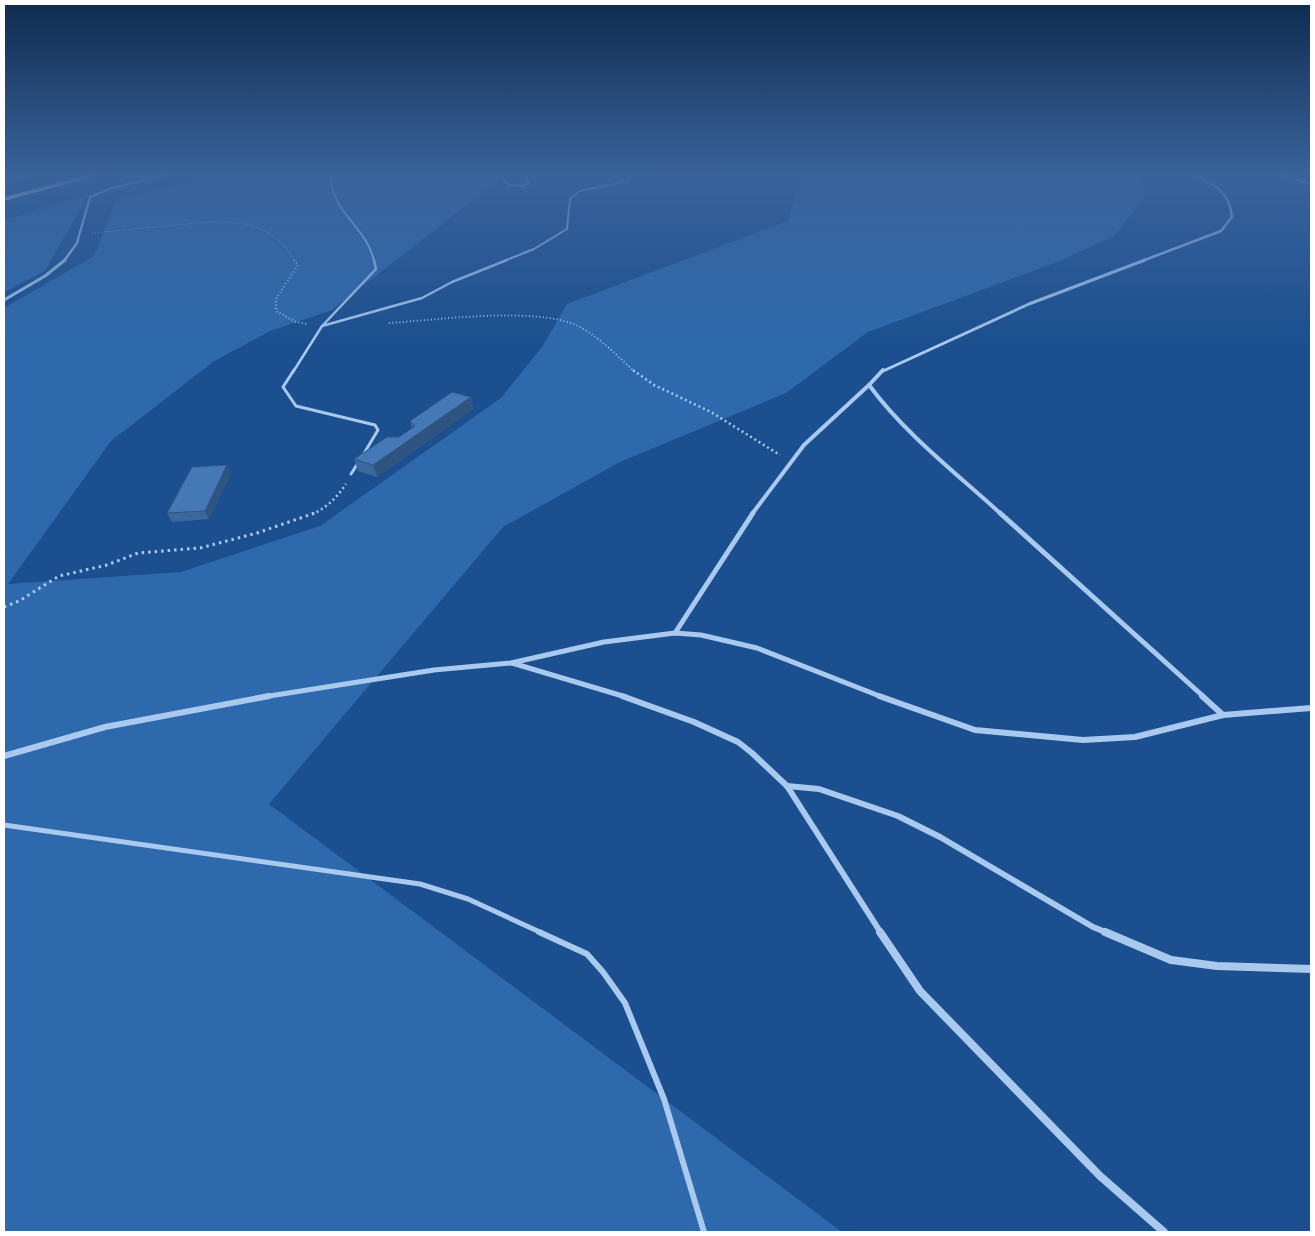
<svg xmlns="http://www.w3.org/2000/svg" width="1315" height="1236" font-family="'Golos Text',sans-serif">
	<style>
		.green { fill: #2e69ad }
		.lines { fill: none; stroke-linecap: round; stroke-linejoin: round }
		.path-far3 { stroke: #a9c9ee; stroke-width: 1; stroke-dasharray: 1 2; stroke-linecap: butt }
		.path-far2 { stroke: #a9c9ee; stroke-width: 2; stroke-dasharray: 1 2.5; stroke-linecap: butt }
		.path-far1 { stroke: #a9c9ee; stroke-width: 2.5; stroke-dasharray: 2 3; stroke-linecap: butt }
		.path { stroke: #a9c9ee; stroke-width: 3; stroke-dasharray: 2.5 4; stroke-linecap: butt }
		.service-far4 { stroke: #a9c9ee; stroke-width: 2 }
		.service-far3 { stroke: #a9c9ee; stroke-width: 2.5 }
		.service-far2 { stroke: #a9c9ee; stroke-width: 3 }
		.service-far1 { stroke: #a9c9ee; stroke-width: 5 }
		.service { stroke: #a9c9ee; stroke-width: 6 }
		.minor-far5 { stroke: #a9c9ee; stroke-width: 2.5 }
		.minor-far4 { stroke: #a9c9ee; stroke-width: 3 }
		.minor-far3 { stroke: #a9c9ee; stroke-width: 4 }
		.minor-far2 { stroke: #a9c9ee; stroke-width: 5 }
		.minor-far1 { stroke: #a9c9ee; stroke-width: 6 }
		.minor { stroke: #a9c9ee; stroke-width: 8 }
		.trunk { fill: #f8faff; fill-rule: evenodd }
		.wall { fill: #3a679d }
		.shaded-wall { fill: #305480 }
		.building { fill: #4478b7; stroke: #305480 }
	</style>
	<rect width="100%" height="100%" fill="#1b4f8f"/>
	<!-- green -->
	<g class="green">
		<path d="M4 174H43L4 186Z"/>
		<path d="M226 174H502L494 184 332 310 270 331 213 362 111 441 8 584 181 572 320 526 501 398 542 347 567 304 788 221 801 174H1138L1147 194 1114 236 1060 261 868 332 786 393 620 462 503 527 269 804 842 1232H4V308L94 256 117 198Z"/>
		<path d="M88 195 45 271 4 292V220Z"/>
	</g>
	<g class="lines">
		<!-- path-far3 -->
		<path class="path-far3" d="M92 233 218 221C256 225 273 227 295 261"/>
		<!-- path-far2 -->
		<g class="path-far2">
			<path d="M294 260 298 265 276 299V311L296 322 308 324"/>
			<path d="M389 323C437 320 536 306 578 326 600 337 617 356 635 372"/>
		</g>
		<!-- path-far1 -->
		<g class="path-far1">
			<path d="M633 370 654 385 711 412 780 455"/>
			<path d="M312 514C326 509 338 496 346 484"/>
		</g>
		<!-- path -->
		<path class="path" d="M4 607 19 601 59 576 107 565 138 553 200 548 257 533 315 513"/>
		<!-- service-far4 -->
		<g class="service-far4">
			<path d="M330 174C331 213 367 227 374 261"/>
			<path d="M504 261 534 249 567 229 570 199 580 191 627 181 629 176 625 174"/>
		</g>
		<!-- service-far3 -->
		<g class="service-far3">
			<path d="M323 325 376 269 374 260"/>
			<path d="M293 372 322 326 422 298 452 282 507 260"/>
		</g>
		<!-- service-far2 -->
		<g class="service-far2">
			<path d="M294 370 283 387 296 406 375 425 378 430 363 455"/>
			<path d="M351 474 358 463"/>
		</g>
		<!-- service-far1 -->
		<path class="service-far1" d="M4 825 420 884 468 899 542 933"/>
		<!-- service -->
		<path class="service" d="M539 932 587 954 603 972 625 1003 664 1099 704 1232"/>
		<!-- minor-far5 -->
		<g class="minor-far5">
			<path d="M500 174 508 185 522 186 529 183 524 174"/>
			<path d="M1278 174 1311 184"/>
			<path d="M64 261 77 243 90 197 112 188 170 174"/>
			<path d="M1142 261 1221 231 1232 217C1229 189 1213 184 1190 174"/>
		</g>
		<!-- minor-far4 -->
		<g class="minor-far4">
			<path d="M4 300 45 276 65 260"/>
			<path d="M881 372 1029 304 1145 260"/>
		</g>
		<!-- minor-far3 -->
		<g class="minor-far3">
			<path d="M883 370 869 385C905 434 956 473 1001 514"/>
			<path d="M752 514 804 445 869 385"/>
		</g>
		<!-- minor-far2 -->
		<g class="minor-far2">
			<path d="M1000 513 1204 697"/>
			<path d="M675 633 753 513"/>
			<path d="M512 663 626 697"/>
			<path d="M263 697 434 670 511 663 604 642 675 633 701 635 757 648 882 697"/>
		</g>
		<!-- minor-far1 -->
		<g class="minor-far1">
			<path d="M622 696 694 722 738 742 752 753 787 786 881 933"/>
			<path d="M879 696 975 730 1083 740 1135 737 1223 715 1311 708"/>
			<path d="M1202 696 1223 715"/>
			<path d="M4 756 105 727 269 696"/>
			<path d="M787 786 819 789 898 816 940 837 1093 927 1108 933"/>
		</g>
		<!-- minor -->
		<g class="minor">
			<path d="M880 932 920 991 1100 1176 1164 1232"/>
			<path d="M1105 932 1171 960 1217 966 1311 969"/>
		</g>
		<!-- trunk -->
		<path class="trunk" d="M93 174H104L4 201V197Z"/>
	</g>
	<!-- wall -->
	<g class="wall">
		<path d="M652 174H713V176L709 178 654 183 652 180Z"/>
		<path d="M471 397 473 409 377 477 358 471 354 459 399 437 412 428 410 421Z"/>
		<path d="M231 473 209 519 172 522 167 513Z"/>
	</g>
	<!-- shaded-wall -->
	<g class="shaded-wall">
		<path d="M659 174H713V176L709 178 654 183V175Z"/>
		<path d="M471 397 473 409 377 477 373 465Z"/>
		<path d="M227 465 231 473 209 519 205 511Z"/>
	</g>
	<!-- building -->
	<g class="building">
		<path d="M452 392 471 397 373 465 354 459 387 437H399L415 426 410 421Z"/>
		<path d="M227 465 205 511 167 513 192 467Z"/>
	</g>
	<!-- sky -->
	<linearGradient id="sky" x2="0" y2="1"><stop stop-color="#0f2b4f"/><stop offset="0.5" stop-color="#39639b"/><stop offset="1" stop-color="#39639b" stop-opacity="0"/></linearGradient>
	<rect width="1315" height="347" fill="url(#sky)"/>
	<!-- border -->
	<rect width="1315" height="1236" fill="none" stroke="#ffffff" stroke-width="10"/>
</svg>
